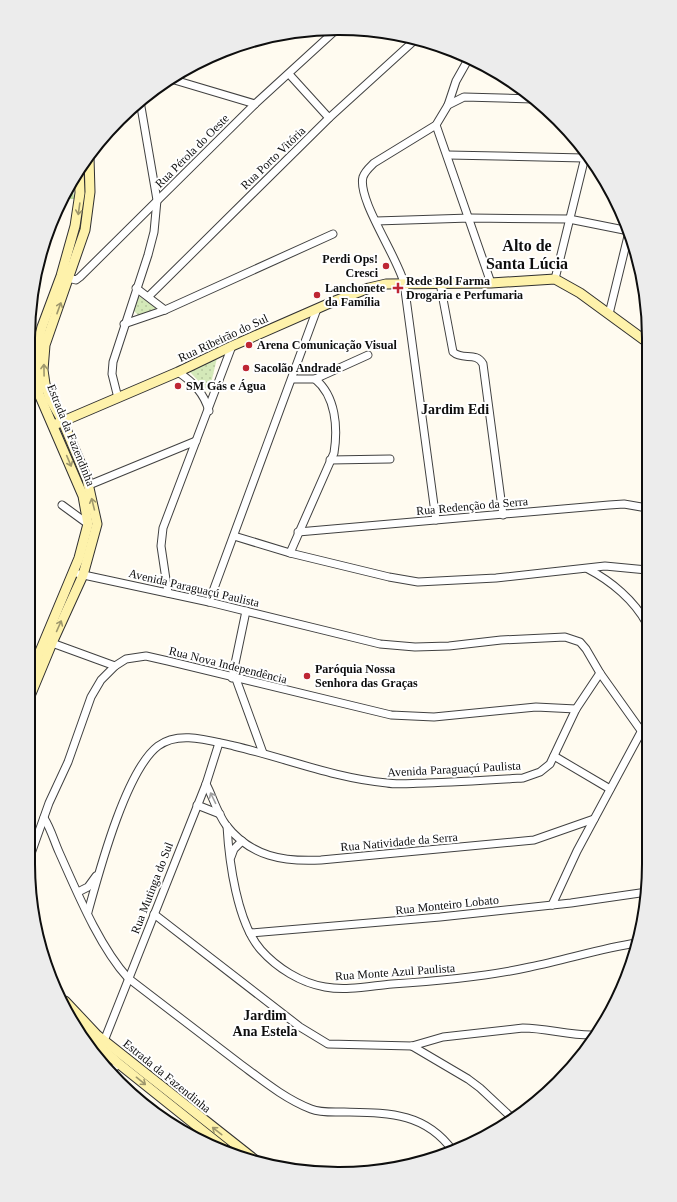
<svg xmlns="http://www.w3.org/2000/svg" width="677" height="1202" font-family="'Times New Roman',serif">
	<style>
		.forest { fill: url(#forest-firs) }
		.park { fill: url(#park-dots) }
		.lines { fill: none; stroke-linecap: round; stroke-linejoin: round }
		.street-casing { stroke: #414141; stroke-width: 9 }
		.secondary-casing { stroke: #303030; stroke-width: 11 }
		.street { stroke: #fff; stroke-width: 7 }
		.secondary { stroke: #fef2ab; stroke-width: 9 }
		.oneway { stroke: #9e976c }
		.oneway2 { stroke: #9f9f9f }
		.poi-dot { fill: #be2634; stroke: #fff; stroke-width: 1.5 }
		.labels { text-anchor: middle; stroke-width: 4; stroke-linejoin: round; paint-order: stroke }
		.street-label { font-size: 12px; fill: #0e0e0e; stroke: #fff }
		.poi-label { font-size: 12px; font-weight: bold; fill: #0e0e0e; stroke: #fff; text-anchor: start }
		.quarter-label { font-size: 14px; font-weight: bold; fill: #0e0e0e; stroke: #fff }
		.district-label { font-size: 16px; font-weight: bold; fill: #0e0e0e; stroke: #fff }
		.rim { fill: none; stroke: #0e0e0e; stroke-width: 2 }
	</style>
	<defs>
		<pattern id="forest-firs" width="22" height="20" patternUnits="userSpaceOnUse"><rect width="22" height="20" fill="#b9da99"/><path d="M5 1l3.5 6h-7zM16 11l3.5 6h-7z" fill="#9eba83"/></pattern>
		<pattern id="park-dots" width="8" height="8" patternUnits="userSpaceOnUse"><rect width="8" height="8" fill="#d4e9b9"/><path d="M2 2h.1M6 6h.1" fill="none" stroke="#b5c79e" stroke-width="1.8" stroke-linecap="round"/></pattern>
	</defs>
	<rect width="100%" height="100%" fill="#fffbf0"/>
	<!-- forest -->
	<path class="forest" d="M72 180 74 199H62Z"/>
	<!-- park -->
	<g class="park">
		<path d="M137 295 157 308 139 316 132 309Z"/>
		<path d="M217 358 209 392 189 371Z"/>
	</g>
	<g class="lines">
		<defs>
			<g id="street">
				<path d="M289 74 329 118"/>
				<path d="M171 79 255 104"/>
				<path d="M448 105 456 81 469 58"/>
				<path d="M436 125 491 283"/>
				<path d="M448 155 584 158"/>
				<path d="M376 221 470 218 569 219 629 231"/>
				<path d="M64 277 76 280 80 277 255 104 337 29"/>
				<path d="M555 279 586 153"/>
				<path d="M440 283 453 352C463 361 476 351 483 364L503 515"/>
				<path d="M136 288 165 310"/>
				<path d="M149 296 329 118 416 39"/>
				<path d="M609 314 629 232"/>
				<path d="M124 324 165 310 333 234"/>
				<path d="M178 372C193 382 204 393 209 411"/>
				<path d="M315 379 368 355"/>
				<path d="M118 398 112 374 113 362 148 255 154 232 157 200 140 101"/>
				<path d="M330 460 390 459"/>
				<path d="M89 485 196 441"/>
				<path d="M62 505 88 524"/>
				<path d="M436 520 404 283C397 256 357 199 363 177 365 171 370 167 374 163L436 125 448 105 464 97 533 99"/>
				<path d="M298 532 609 505 624 504 647 508"/>
				<path d="M234 536 290 553 389 577 418 582 496 578 605 566 647 570"/>
				<path d="M290 553 334 453C338 428 336 396 315 379H292"/>
				<path d="M588 569C611 581 634 600 647 624"/>
				<path d="M79 574 209 602 380 644 415 647 449 646 501 640 565 637 580 642 586 649 600 673 642 732"/>
				<path d="M168 593 161 546 163 528 232 346"/>
				<path d="M209 602 317 309"/>
				<path d="M52 643 115 666"/>
				<path d="M232 678 246 611"/>
				<path d="M236 679 263 753"/>
				<path d="M554 756 610 789"/>
				<path d="M206 784C213 797 217 813 226 825 251 857 284 862 321 860L534 840 594 819"/>
				<path d="M197 805 220 814"/>
				<path d="M44 818C51 829 54 841 59 852 77 892 99 946 128 978 165 1006 202 1035 239 1063 262 1080 285 1099 311 1109 321 1113 334 1112 344 1112 388 1113 425 1112 453 1151"/>
				<path d="M227 826C229 861 237 923 261 950 277 968 301 983 325 987 347 991 370 986 392 984 438 981 485 977 530 967 566 960 601 948 637 943"/>
				<path d="M231 857 234 849 242 841"/>
				<path d="M28 862 49 803 68 762 91 697 101 680 115 666 126 659 146 656 168 661 391 715 434 717 536 707 576 709"/>
				<path d="M78 892 88 887 96 876"/>
				<path d="M552 905 577 851 648 719"/>
				<path d="M88 912C99 872 126 770 158 746 179 730 210 741 234 746 285 758 334 778 387 783 399 785 413 783 426 783 458 782 490 780 523 778L540 772 550 764 576 709 600 673"/>
				<path d="M154 914 300 1027 328 1044 412 1046 443 1037 523 1028C547 1028 570 1036 594 1035"/>
				<path d="M250 933 440 917 571 903 647 892"/>
				<path d="M104 1041 206 784 219 743"/>
				<path d="M412 1046 468 1079 480 1088 511 1117"/>
				<path d="M112 1071 118 1063"/>
			</g>
			<g id="secondary">
				<path d="M54 425 178 372 232 346 330 303 369 288 386 284 491 283 555 279 580 293 647 342"/>
				<path d="M28 680 79 558 88 524 83 496 39 394 35 366 37 346 42 327 61 276 75 226 80 193 79 170"/>
				<path d="M28 701 52 643 83 575 97 524 87 479 63 422 50 399 45 384 43 370 45 345 85 230 90 192 89 157"/>
				<path d="M65 1001 97 1035 259 1163"/>
				<path d="M79 1029 118 1063 223 1147"/>
			</g>
		</defs>
		<!-- street casing -->
		<use href="#street" class="street-casing"/>
		<!-- secondary casing -->
		<use href="#secondary" class="secondary-casing"/>
		<!-- street -->
		<use href="#street" class="street"/>
		<!-- secondary -->
		<use href="#secondary" class="secondary"/>
	</g>
	<!-- one-way arrows -->
	<defs><path id="oneway-shaft" d="M-6 0H5M1.5-3L5.5 0L1.5 3" fill="none" stroke-width="1.6" stroke-linecap="round" stroke-linejoin="round"/></defs>
	<g class="oneway">
		<use href="#oneway-shaft" transform="translate(79 209) rotate(98)"/>
		<use href="#oneway-shaft" transform="translate(59 308) rotate(-70)"/>
		<use href="#oneway-shaft" transform="translate(44 370) rotate(-91)"/>
		<use href="#oneway-shaft" transform="translate(69 461) rotate(67)"/>
		<use href="#oneway-shaft" transform="translate(93 504) rotate(-104)"/>
		<use href="#oneway-shaft" transform="translate(59 626) rotate(-66)"/>
		<use href="#oneway-shaft" transform="translate(141 1081) rotate(39)"/>
		<use href="#oneway-shaft" transform="translate(217 1131) rotate(-142)"/>
	</g>
	<use class="oneway2" href="#oneway-shaft" transform="translate(213 798) rotate(-116)"/>
	<!-- markers -->
	<g class="poi-dot">
		<circle cx="386" cy="266" r="4"/>
		<path d="M396 282h4v4h4v4h-4v4h-4v-4h-4v-4h4z"/>
		<circle cx="317" cy="295" r="4"/>
		<circle cx="249" cy="345" r="4"/>
		<circle cx="246" cy="368" r="4"/>
		<circle cx="178" cy="386" r="4"/>
		<circle cx="307" cy="676" r="4"/>
	</g>
	<g class="labels">
		<!-- street labels -->
		<g class="street-label">
			<text transform="translate(192 151) rotate(-45)" y="4">Rua Pérola do Oeste</text>
			<text transform="translate(273 158) rotate(-44)" y="4">Rua Porto Vitória</text>
			<text transform="translate(223 338) rotate(-25)" y="4">Rua Ribeirão do Sul</text>
			<text transform="translate(71 435) rotate(68)" y="4">Estrada da Fazendinha</text>
			<text transform="translate(472 506) rotate(-5)" y="4">Rua Redenção da Serra</text>
			<text transform="translate(194 588) rotate(13)" y="4">Avenida Paraguaçú Paulista</text>
			<text transform="translate(228 665) rotate(14)" y="4">Rua Nova Independência</text>
			<text transform="translate(454 769) rotate(-3)" y="4">Avenida Paraguaçú Paulista</text>
			<text transform="translate(399 842) rotate(-5)" y="4">Rua Natividade da Serra</text>
			<text transform="translate(152 888) rotate(-69)" y="4">Rua Mutinga do Sul</text>
			<text transform="translate(447 905) rotate(-6)" y="4">Rua Monteiro Lobato</text>
			<text transform="translate(395 972) rotate(-4)" y="4">Rua Monte Azul Paulista</text>
			<text transform="translate(167 1076) rotate(39)" y="4">Estrada da Fazendinha</text>
		</g>
		<!-- poi labels -->
		<g class="poi-label">
			<text x="378" y="263" text-anchor="end">Perdi Ops!<tspan x="378" dy="14">Cresci</tspan></text>
			<text x="406" y="285">Rede Bol Farma<tspan x="406" dy="14">Drogaria e Perfumaria</tspan></text>
			<text x="325" y="292">Lanchonete<tspan x="325" dy="14">da Família</tspan></text>
			<text x="257" y="349">Arena Comunicação Visual</text>
			<text x="254" y="372">Sacolão Andrade</text>
			<text x="186" y="390">SM Gás e Água</text>
			<text x="315" y="673">Paróquia Nossa<tspan x="315" dy="14">Senhora das Graças</tspan></text>
		</g>
		<!-- quarter labels -->
		<g class="quarter-label">
			<text x="455" y="414">Jardim Edi</text>
			<text x="265" y="1020">Jardim<tspan x="265" dy="16">Ana Estela</tspan></text>
		</g>
		<!-- district labels -->
		<g class="district-label">
			<text x="527" y="251">Alto de<tspan x="527" dy="18">Santa Lúcia</tspan></text>
		</g>
	</g>
	<!-- crop -->
	<path d="M0 0H677V1202H0ZM338 35H339A303 303 0 0 1 642 338V864A303 303 0 0 1 339 1167H338A303 303 0 0 1 35 864V338A303 303 0 0 1 338 35Z" fill="#ececec" fill-rule="evenodd"/>
	<path class="rim" d="M338 35H339A303 303 0 0 1 642 338V864A303 303 0 0 1 339 1167H338A303 303 0 0 1 35 864V338A303 303 0 0 1 338 35Z"/>
</svg>
